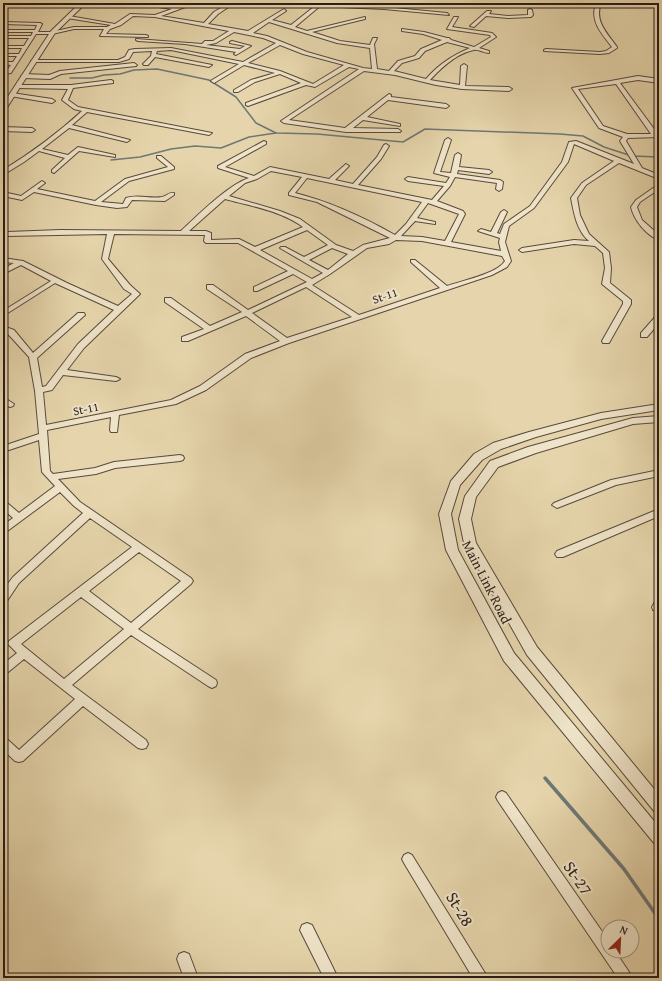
<svg xmlns="http://www.w3.org/2000/svg" width="662" height="981" font-family="'Gentium Book Plus',serif">
	<style>
		.lines { fill: none; stroke-linecap: round; stroke-linejoin: round }
		.stream-far1 { stroke: #6e7876; stroke-width: 1.5 }
		.stream { stroke: #6e7876; stroke-width: 3.5 }
		.minor-casing { stroke: #584a3c; stroke-width: 2 }
		.tertiary-casing { stroke: #584a3c; stroke-width: 2 }
		.minor { fill: #efe4c9; fill-rule: evenodd }
		.tertiary { fill: #efe4c9; fill-rule: evenodd }
		.labels { text-anchor: middle; stroke-width: 4; stroke-linejoin: round; paint-order: stroke }
		.far-street-label { font-size: 12px; fill: #281c17; stroke: #efe4c9 }
		.street-label { font-size: 14px; fill: #281c17; stroke: #efe4c9 }
		.near-street-label { font-size: 17px; fill: #281c17; stroke: #efe4c9 }
	</style>
	<rect width="100%" height="100%" fill="#e6d5ac"/>
	<filter id="stains"><feTurbulence type="fractalNoise" baseFrequency=".005" numOctaves="4"/><feColorMatrix values="0 0 0 0 .2 0 0 0 0 .09 0 0 0 0 .02 0 0 0 .5 -.17"/></filter>
	<radialGradient id="worn" r=".72"><stop offset=".6" stop-color="#630" stop-opacity="0"/><stop offset="1" stop-color="#630" stop-opacity=".3"/></radialGradient>
	<g class="lines">
		<!-- stream-far1 -->
		<g class="stream-far1">
			<path d="M70 78H92L104 75 120 74 134 70 157 69 209 80 236 97 256 123 276 133 317 134 403 142 425 129 560 134 583 136 604 147 632 156 659 157"/>
			<path d="M111 160 140 157 171 149 195 146 221 148 249 137 276 133"/>
		</g>
		<!-- stream -->
		<path class="stream" d="M545 778 624 869 659 919"/>
		<defs>
			<g id="minor">
				<path d="M145 3 178 7 190 3H196L161 16 204 23 214 12 224 6 216 3 230 4V6L218 14 208 24 248 31 284 9 286 11 272 20 291 25 315 6 316 3 384 7 447 13 449 15 384 9 320 6 295 27 307 31 365 17V19L312 32 340 41 370 45 373 38H377L374 44 377 69 389 71 398 61 415 56 421 49 442 40 423 34 402 31V29L424 32 447 38H449L451 40 474 47 491 37 490 35 447 29 454 17H458L452 27 492 33 496 37 479 48 489 51V53C484 53 478 49 474 50 457 53 441 68 430 80L460 85 461 66 464 64 467 66 465 86 509 87 512 89 509 91 462 89 436 85 395 75 364 71 289 120 345 128 389 94 391 95V97L446 104 449 106 446 108 388 100 367 117 400 124V126L363 120 353 128 398 129 401 131 400 132H346L284 123 281 121 359 69 349 67 315 87 306 85 248 106 246 105V103L301 83 280 74 255 82 238 92H234V90L251 80 275 73 244 65 214 83 211 81 212 80 239 64 171 50 157 51 156 54 212 65 209 67 155 57 148 65H144L143 64 151 56 152 51 133 52 129 59 119 62H33L31 61 33 60H118L125 57 129 50 135 49 171 48 243 62 276 43 263 38 234 32 216 43 206 45 240 49 245 46 230 43V42L232 41 251 46 236 55 234 54 236 52 185 44 138 41 136 40V39L202 44 205 41H213L229 31 155 17 133 16 121 25 110 29 106 34 146 35 148 36V37L100 36 104 29H74L52 34H36L11 73 3 74V70H7L11 65 3 64V62H13L17 56H3V54H19L22 48H3V46H24L29 38H3V36H31L33 32H3V30H35L37 25 3 24V22L40 23 42 24 38 32H51L74 27H107L111 25 67 18 69 16 115 24 130 14 155 15 172 9 146 5 144 4ZM269 22 337 43 370 48 372 69 363 68 307 52 267 36 253 33ZM447 42 470 48C452 56 439 64 426 79L394 71 402 63 419 58 425 51ZM280 45 303 54 344 65 313 84 280 71 248 63Z"/>
				<path d="M406 3H425L426 4 424 5Z"/>
				<path d="M461 3 476 5 489 3 476 7Z"/>
				<path d="M534 3H550L544 5Z"/>
				<path d="M576 3 596 5 597 3H601C594 21 607 33 617 47V48L609 53 600 54 544 51V50L546 49 600 52 606 51 612 47C603 35 591 23 595 7Z"/>
				<path d="M530 9 532 10 533 15 531 17 508 18 486 16 474 27 470 26 487 11H491L489 14 508 16 528 15V10Z"/>
				<path d="M134 63 137 65 136 66 61 74 50 79 24 78 21 76 24 74 49 75 60 71Z"/>
				<path d="M638 76 659 79V83L638 80 620 83 657 133H659V137L628 138 626 141 642 168 659 175V179L619 163 586 185 577 198 580 215 589 234 609 252 611 268 610 283 631 300V304L609 343H603L602 341 623 304V301L602 284 605 268 603 253 595 246 574 244 522 252 519 250 522 248 574 240 589 241C577 231 574 214 571 198L582 183 614 161 574 144 568 162 534 208 509 226 505 242 511 261 507 267 492 275 289 343 251 358 206 390 176 404 119 415 117 432H111L110 430 111 417 47 430 50 471 53 474 95 468 114 462 180 455 183 456 184 458 183 460 180 461 115 468 96 474 58 479 80 502 191 578 193 581 191 584 138 629 216 680 217 683 216 686 212 688 208 686 131 635 72 685 146 740 148 744 146 748 142 749 138 748 83 706 23 761 19 762 15 761 3 750V738L7 739 19 750 75 699 24 659 7 673 3 674V664L17 653 8 644 9 641 132 547 90 518 19 583 7 601 3 602V590L13 577 83 513 74 506 60 492 6 532 3 533V525L13 518 3 509V501L6 502 19 513 55 486 42 472 39 440 3 452V446L39 434 35 391 29 357 8 334 3 331V326L14 330 33 353 78 313H84L85 315 37 358 42 387 46 386 78 344 114 310 55 283 3 316V311L51 281 21 265 3 274V269L14 263 3 262V258L23 261 67 283 118 306 132 294 124 289 102 259 107 234 7 236 3 235V230L8 232 60 230 181 231C198 215 228 185 249 178L218 168V166L264 141 266 142V144L225 167 254 176 270 167 329 179 346 164 349 166 335 180 353 184 377 157 384 145 386 144 389 146 381 159 358 185 432 200 444 186 408 181 405 179 408 177 446 183 450 177 434 173 445 140 448 138 451 140 440 172 451 173 455 155 458 153 461 155 459 167 489 170 492 172 489 174 458 170 457 174 500 180 503 182 502 189 499 191 496 189 497 183 455 177 450 186 437 201 463 211 465 214 451 242 501 251 499 242 500 238 478 231 481 229 491 232 501 212 504 210 507 212 497 233 500 234 504 224 530 206 562 162 569 142 576 141 634 164 620 141 623 137 599 128 572 88ZM616 84 651 134H627L603 126 578 89ZM271 171 302 177 289 193V195L317 202 390 238 363 245 353 251 336 245 300 219 280 211 229 196 245 183 257 179ZM307 178 422 202 406 224 395 235C363 217 331 202 295 193ZM225 199C251 206 281 211 303 227L255 247 239 239 211 240V233L206 231H189ZM428 203 459 214 445 241 422 237 401 236 415 221 435 224V222L417 218ZM307 230 328 245 304 257 285 247H281L280 248 323 273 312 279 260 250ZM114 234 205 235 204 241 206 243H238L288 271 254 287V291H257L293 274 307 282 248 310 213 285H207V289L242 312 210 326 171 298H165V302L204 329 182 337V341H188L246 316 280 341 245 354 200 386 171 400 46 425 43 392 52 390 63 375 116 381 120 379 116 377 67 370 84 348 140 294 130 285 108 259ZM396 240 422 241 502 256 505 261C497 274 461 281 447 286L415 260H411V262L440 288 359 315 312 285 330 274 367 248 389 244ZM332 248 348 254 328 270 309 260ZM306 287 352 317 287 338 252 313ZM139 552 181 581 131 623 89 591ZM81 597 124 629 64 679 21 644Z"/>
				<path d="M111 80 113 81V83L73 88 68 100 78 107 212 133 209 135 87 112 72 125 130 140 127 142 69 128 42 149 68 155 78 147 115 155V157L79 151 54 173 52 172V170L65 158 39 151 24 162 3 175V170C31 153 58 133 82 111L74 109 62 100 68 89 18 88 16 87V85H71Z"/>
				<path d="M12 93 52 99 55 101 52 103 10 96V94Z"/>
				<path d="M3 127 32 128 35 130 32 132 3 131Z"/>
				<path d="M157 156H161L174 167V169L129 181 101 202 123 204 126 198C138 194 150 199 162 197 167 196 169 192 174 193V195L165 201 132 200 127 207 117 208 96 205 34 192 22 200 3 196V192L21 196 42 181 45 183 37 189 95 201 125 179 168 167 157 158Z"/>
				<path d="M659 184V189L640 202 637 207 642 220 659 235V240C646 235 634 220 631 207L636 200Z"/>
				<path d="M656 316H659V323L647 337H641V333Z"/>
				<path d="M3 397 14 404 13 406 10 407 3 404Z"/>
				<path d="M659 470V476L616 485 557 508 552 505 554 503 611 480Z"/>
				<path d="M659 509V516L563 557H557L555 554 557 551Z"/>
				<path d="M659 601V610H653L652 607 655 602Z"/>
				<path d="M502 791 506 793 608 940V951H615L633 978H618L498 801 496 797 498 793Z"/>
				<path d="M408 853 412 855 488 978H473L404 863 402 859 404 855Z"/>
				<path d="M307 923 312 925 338 978H324L300 930 302 925Z"/>
				<path d="M184 952 189 954 198 978H184L177 959 179 954Z"/>
			</g>
			<g id="tertiary">
				<path d="M80 3H86L55 33 6 109 3 111V104L51 31Z"/>
				<path d="M659 404V410L601 419 536 437 501 449 482 460 460 485 451 514 458 550 514 653 659 827V845L654 843 504 661 446 550 439 514 451 481 474 454 493 443 529 432 601 413Z"/>
				<path d="M659 416V422L633 424 536 453 498 467 476 497 471 519 476 543 537 647 659 795V813L654 811 527 655 464 543 459 519 465 496 490 461 528 447 633 418Z"/>
			</g>
		</defs>
		<!-- minor casing -->
		<use href="#minor" class="minor-casing"/>
		<!-- tertiary casing -->
		<use href="#tertiary" class="tertiary-casing"/>
		<!-- minor -->
		<use href="#minor" class="minor"/>
		<!-- tertiary -->
		<use href="#tertiary" class="tertiary"/>
	</g>
	<g class="labels">
		<!-- far-street labels -->
		<g class="far-street-label">
			<text transform="translate(385 296) rotate(-19)" y="4">St-11</text>
			<text transform="translate(86 409) rotate(-11)" y="4">St-11</text>
		</g>
		<!-- street labels -->
		<g class="street-label">
			<text transform="translate(487 582) rotate(63)" y="5">Main Link Road</text>
		</g>
		<!-- near-street labels -->
		<g class="near-street-label">
			<text transform="translate(578 878) rotate(56)" y="6">St-27</text>
			<text transform="translate(460 909) rotate(59)" y="6">St-28</text>
		</g>
	</g>
	<!-- margin -->
	<rect width="662" height="981" fill="none" stroke="#e6d5ac" stroke-width="16"/>
	<rect x="4" y="4" width="654" height="973" fill="none" stroke="#281c17" stroke-width="2"/>
	<rect x="8" y="8" width="646" height="965" fill="none" stroke="#281c17"/>
	<!-- north arrow -->
	<g transform="translate(620 939) rotate(24)"><circle r="19" fill="#efe4c9" stroke="#9f9482"/>
	<path d="M0-3L7 15L0 10L-7 15Z" fill="#8f2418"/>
	<text y="-6" font-size="11" font-weight="bold" text-anchor="middle" fill="#281c17">N</text>
	</g>
	<rect width="100%" height="100%" filter="url(#stains)"/>
	<rect width="100%" height="100%" fill="url(#worn)"/>
</svg>
